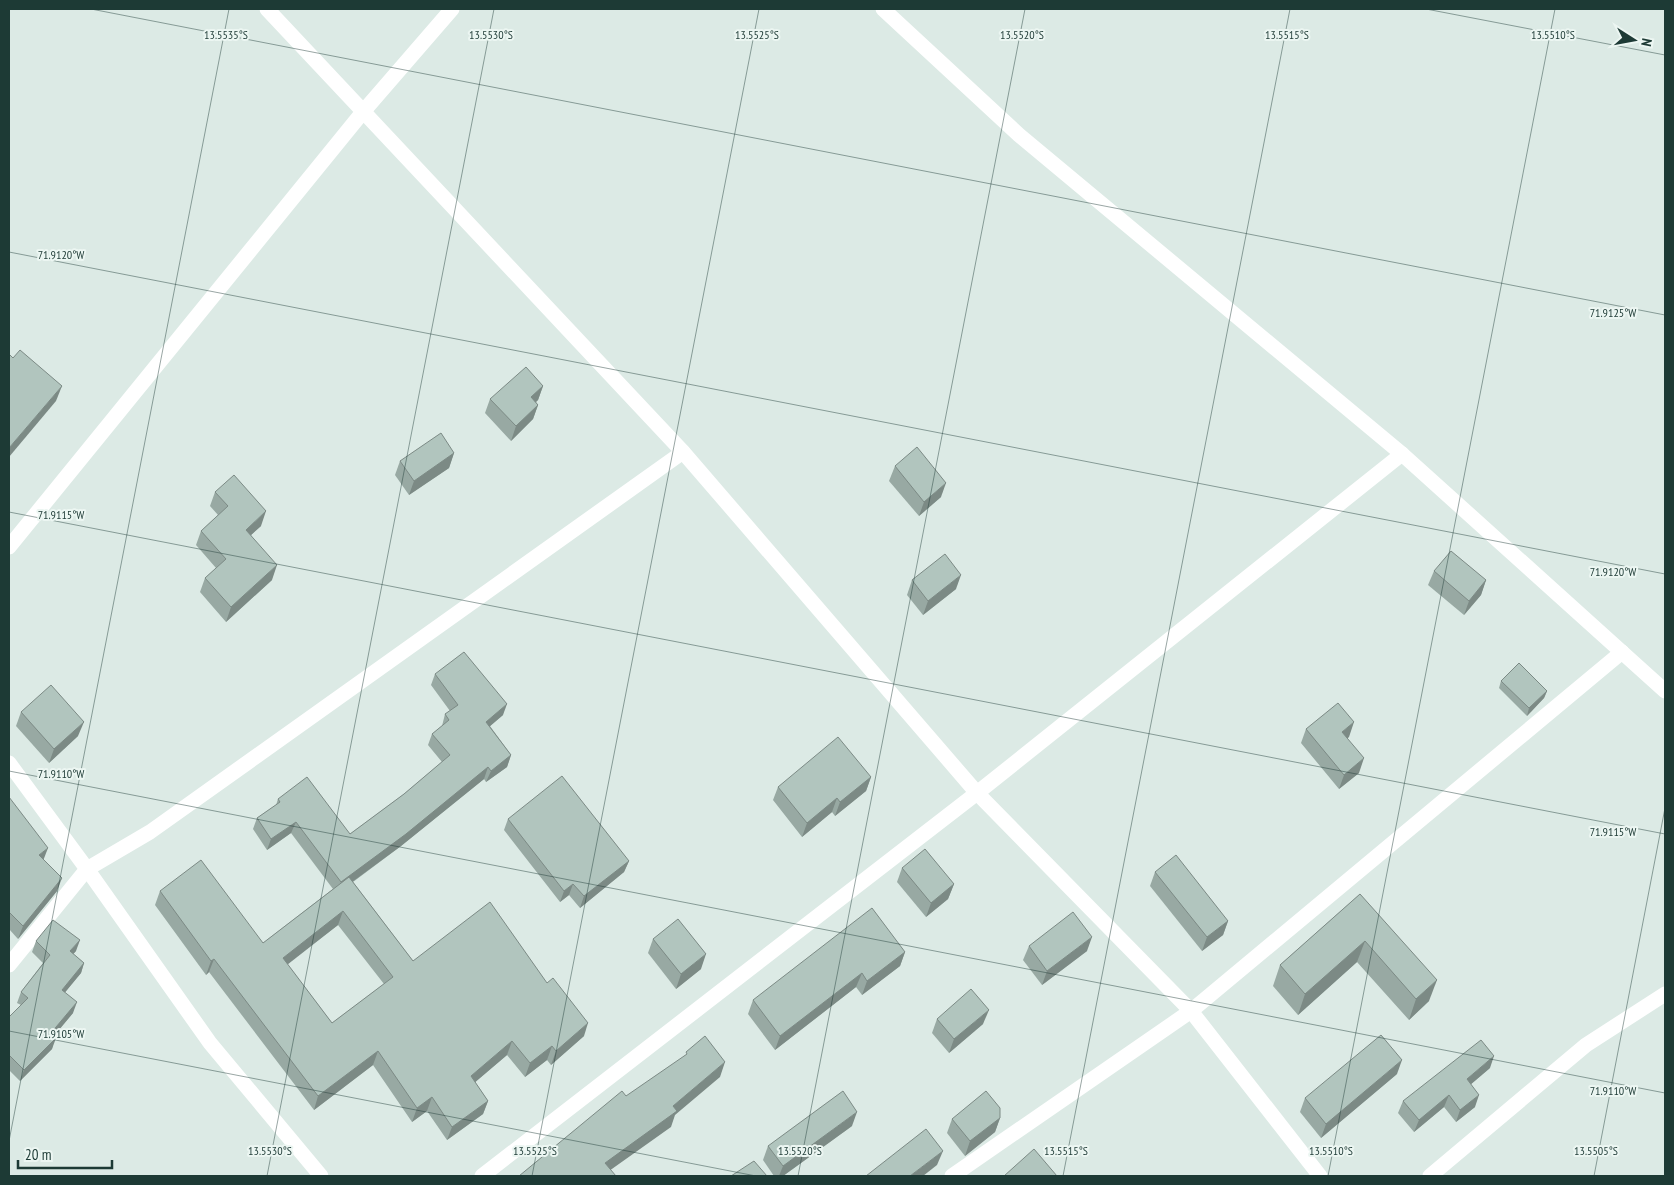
<svg xmlns="http://www.w3.org/2000/svg" width="1674" height="1185" font-family="'PT Sans Narrow',sans-serif">
	<style>
		.lines { fill: none; stroke-linecap: round; stroke-linejoin: round }
		.minor { stroke: #fff; stroke-width: 15 }
		.wall { fill: #98a9a3; fill-rule: evenodd }
		.shaded-wall { fill: #7c8a85 }
		.building { fill: #b1c5be; stroke: #7c8a85; fill-rule: evenodd }
		.ticks { fill: none; stroke: #1d3a35; stroke-width: 1; stroke-opacity: 0.45 }
		.ticks-label { font-size: 12px; text-anchor: middle; fill: #1d3a35; stroke: #ecf6f2; stroke-width: 4; stroke-linejoin: round; paint-order: stroke }
	</style>
	<rect width="100%" height="100%" fill="#dceae5"/>
	<g class="lines">
		<!-- minor -->
		<g class="minor">
			<path d="M267 9 683 452 977 793 1191 1011 1320 1176"/>
			<path d="M883 9 1019 135 1402 454 1665 691"/>
			<path d="M9 547 362 113 452 9"/>
			<path d="M9 763 87 869 210 1043 321 1176"/>
			<path d="M9 965 87 869 150 832 683 452"/>
			<path d="M482 1176 977 793 1402 454"/>
			<path d="M952 1176 1191 1011 1622 652"/>
			<path d="M1430 1176 1586 1045 1665 994"/>
		</g>
	</g>
	<!-- wall -->
	<g class="wall">
		<path d="M543 386 538 400 536 402 538 405 533 419 511 441 485 413 490 399Z"/>
		<path d="M454 453 449 468 409 495 395 475 400 461Z"/>
		<path d="M895 466 941 497 919 516 889 481Z"/>
		<path d="M215 492 261 526 251 535 272 580 226 622 200 592 205 578 216 568 196 545 201 531 218 515 210 506Z"/>
		<path d="M1434 571 1486 580 1481 595 1464 615 1428 585Z"/>
		<path d="M912 580 956 589 923 615 907 595Z"/>
		<path d="M435 674 503 715 490 726 511 755 507 767 486 782 484 779 401 846 353 882 413 961 584 1036 551 1065 547 1060 525 1077 507 1055 475 1082 488 1101 483 1114 447 1140 427 1111 412 1122 373 1065 314 1110 209 972 206 975 155 905 160 891 263 943 333 889 291 833 267 850 253 829 257 818 276 805 278 799 350 834 404 794 442 762 428 745 432 734 442 726 445 714 450 711 431 685ZM338 925 384 984 332 1023 287 964Z"/>
		<path d="M1501 681 1547 691 1544 698 1527 716 1499 688Z"/>
		<path d="M21 712 78 736 49 763 16 726Z"/>
		<path d="M1306 729 1349 737 1347 738 1359 773 1339 789 1301 743Z"/>
		<path d="M871 777 866 791 835 816 832 812 802 837 773 800 778 787Z"/>
		<path d="M9 797 43 860 57 891 18 939 9 929Z"/>
		<path d="M508 819 629 861 624 872 580 908 569 895 560 902 504 830Z"/>
		<path d="M902 868 954 884 948 899 926 917 897 882Z"/>
		<path d="M1155 872 1228 921 1223 935 1202 951 1150 886Z"/>
		<path d="M1360 894 1429 1001 1409 1020 1357 962 1298 1015 1273 986 1280 965Z"/>
		<path d="M653 939 701 969 676 989 648 953Z"/>
		<path d="M36 941 76 951 73 954 84 963 81 973 65 992 73 1013 54 1036 52 1049 20 1081 9 1070V1017L21 1005 17 1003 21 992 43 963 32 952Z"/>
		<path d="M1029 946 1087 951 1042 985 1023 960Z"/>
		<path d="M905 952 900 966 862 995 856 987 775 1050 748 1014 753 1000Z"/>
		<path d="M937 1019 983 1024 949 1053 932 1033Z"/>
		<path d="M1490 1068 1471 1084 1475 1107 1456 1122 1444 1107 1414 1132 1398 1113 1403 1101Z"/>
		<path d="M1397 1074 1321 1138 1300 1112 1305 1098Z"/>
		<path d="M1000 1118 995 1132 965 1156 947 1133 952 1119Z"/>
		<path d="M852 1126 783 1176H774L763 1160 768 1146Z"/>
	</g>
	<!-- shaded-wall -->
	<g class="shaded-wall">
		<path d="M62 386 56 401 9 457V448Z"/>
		<path d="M543 386 538 400 526 411 531 397Z"/>
		<path d="M538 405 533 419 511 441 516 426Z"/>
		<path d="M454 453 449 468 409 495 414 481Z"/>
		<path d="M946 483 941 497 919 516 924 502Z"/>
		<path d="M266 511 261 526 241 544 246 530Z"/>
		<path d="M277 565 272 580 226 622 231 607Z"/>
		<path d="M961 575 956 589 923 615 928 601Z"/>
		<path d="M1486 580 1481 595 1464 615 1469 601Z"/>
		<path d="M1547 691 1544 698 1527 716 1529 708Z"/>
		<path d="M507 704 503 715 482 733 486 722Z"/>
		<path d="M84 722 78 736 49 763 54 749Z"/>
		<path d="M1354 722 1349 737 1337 746 1342 732Z"/>
		<path d="M511 755 507 767 486 782 491 771Z"/>
		<path d="M1364 758 1359 773 1339 789 1344 775Z"/>
		<path d="M488 767 484 779 401 846 337 893 341 882Z"/>
		<path d="M871 777 866 791 835 816 840 802Z"/>
		<path d="M837 798 832 812 802 837 807 823Z"/>
		<path d="M296 822 291 833 267 850 271 839Z"/>
		<path d="M48 848 43 861 39 855Z"/>
		<path d="M629 861 624 872 580 908 584 896Z"/>
		<path d="M62 878 57 891 18 939 23 926Z"/>
		<path d="M573 884 569 895 560 902 564 891Z"/>
		<path d="M954 884 948 899 926 917 931 903Z"/>
		<path d="M343 911 338 925 278 972 283 958Z"/>
		<path d="M1228 921 1223 935 1202 951 1207 937Z"/>
		<path d="M1092 937 1087 951 1042 985 1047 971Z"/>
		<path d="M80 940 76 951 66 962 70 951Z"/>
		<path d="M1365 941 1357 962 1298 1015 1305 994Z"/>
		<path d="M905 952 900 966 862 995 867 981Z"/>
		<path d="M706 954 701 969 676 989 681 974Z"/>
		<path d="M214 959 209 972 206 975 211 961Z"/>
		<path d="M84 963 81 973 58 1001 62 990Z"/>
		<path d="M862 973 856 987 775 1050 780 1036Z"/>
		<path d="M1437 980 1429 1001 1409 1020 1416 999Z"/>
		<path d="M77 1002 73 1013 47 1044 51 1033Z"/>
		<path d="M989 1010 983 1024 949 1053 954 1039Z"/>
		<path d="M588 1023 584 1036 551 1065 556 1051Z"/>
		<path d="M56 1038 52 1049 20 1081 24 1070Z"/>
		<path d="M512 1041 507 1055 466 1090 471 1076Z"/>
		<path d="M552 1046 547 1060 525 1077 530 1063Z"/>
		<path d="M378 1051 373 1065 314 1110 318 1096Z"/>
		<path d="M1494 1056 1490 1068 1463 1091 1467 1079Z"/>
		<path d="M1402 1060 1397 1074 1321 1138 1326 1124Z"/>
		<path d="M725 1062 720 1077 675 1115 671 1127 602 1176 605 1163Z"/>
		<path d="M1449 1095 1444 1107 1414 1132 1419 1120Z"/>
		<path d="M1479 1095 1475 1107 1456 1122 1460 1110Z"/>
		<path d="M432 1097 427 1111 412 1122 417 1108Z"/>
		<path d="M488 1101 483 1114 447 1140 452 1127Z"/>
		<path d="M857 1112 852 1126 783 1176H779L783 1166Z"/>
		<path d="M1000 1118 995 1132 965 1156 970 1141Z"/>
		<path d="M943 1151 937 1165 923 1176H910Z"/>
	</g>
	<!-- building -->
	<g class="building">
		<path d="M20 350 62 386 9 448V354L13 358Z"/>
		<path d="M526 367 543 386 531 397 538 405 516 426 490 399Z"/>
		<path d="M441 433 454 453 414 481 400 461Z"/>
		<path d="M917 447 946 483 924 502 895 466Z"/>
		<path d="M234 475 266 511 246 530 277 565 231 607 205 578 226 559 201 531 228 506 215 492Z"/>
		<path d="M1451 551 1486 580 1469 601 1434 571Z"/>
		<path d="M945 554 961 575 928 601 912 580Z"/>
		<path d="M464 652 507 704 486 722 511 755 491 771 488 767 406 834 341 882 296 822 271 839 257 818 280 802 278 799 307 777 350 834 404 794 450 755 432 734 449 720 445 714 458 705 435 674Z"/>
		<path d="M1519 663 1547 691 1529 708 1501 681Z"/>
		<path d="M51 685 84 722 54 749 21 712Z"/>
		<path d="M1338 703 1354 722 1342 732 1364 758 1344 775 1306 729Z"/>
		<path d="M838 737 871 777 840 802 837 798 807 823 778 787Z"/>
		<path d="M562 776 629 861 584 896 573 884 564 891 508 819Z"/>
		<path d="M9 797 48 848 39 855 62 878 23 926 9 912Z"/>
		<path d="M925 849 954 884 931 903 902 868Z"/>
		<path d="M1176 855 1228 921 1207 937 1155 872Z"/>
		<path d="M201 860 263 943 349 877 413 961 490 902 547 983 553 978 588 1023 556 1051 552 1046 530 1063 512 1041 471 1076 488 1101 452 1127 432 1097 417 1108 378 1051 318 1096 214 959 211 961 160 891ZM343 911 393 977 332 1023 283 958Z"/>
		<path d="M1360 894 1437 980 1416 999 1365 941 1305 994 1280 965Z"/>
		<path d="M872 908 905 952 867 981 862 973 780 1036 753 1000Z"/>
		<path d="M1073 912 1092 937 1047 971 1029 946Z"/>
		<path d="M678 919 706 954 681 974 653 939Z"/>
		<path d="M53 920 80 940 70 951 84 963 62 990 77 1002 51 1033 56 1038 24 1070 9 1055V1017L28 998 21 992 50 955 36 941Z"/>
		<path d="M971 989 989 1010 954 1039 937 1019Z"/>
		<path d="M1381 1035 1402 1060 1326 1124 1305 1098Z"/>
		<path d="M705 1036 725 1062 673 1106 677 1111 605 1163 616 1176H519L622 1091 626 1096 687 1054 686 1052Z"/>
		<path d="M1481 1040 1494 1056 1467 1079 1479 1095 1460 1110 1449 1095 1419 1120 1403 1101Z"/>
		<path d="M843 1091 857 1112 783 1166 768 1146Z"/>
		<path d="M986 1091 1000 1108V1118L970 1141 952 1119Z"/>
		<path d="M926 1129 943 1151 910 1176H866Z"/>
		<path d="M1034 1149 1057 1176H1004Z"/>
		<path d="M754 1161 767 1176H731Z"/>
	</g>
	<!-- ticks -->
	<path class="ticks" d="M91 9 1665 315M1426 9 1665 55M9 252 1665 574M9 512 1665 834M9 771 1665 1093M9 1031 756 1176M9 1141 229 9M267 1176 494 9M532 1176 759 9M798 1176 1025 9M1063 1176 1290 9M1328 1176 1555 9M1594 1176 1665 808"/>
	<g class="ticks-label">
		<text x="226" y="39">13.5535°S</text>
		<text x="491" y="39">13.5530°S</text>
		<text x="757" y="39">13.5525°S</text>
		<text x="1022" y="39">13.5520°S</text>
		<text x="1287" y="39">13.5515°S</text>
		<text x="1553" y="39">13.5510°S</text>
		<text x="61" y="259">71.9120°W</text>
		<text x="1613" y="317">71.9125°W</text>
		<text x="61" y="519">71.9115°W</text>
		<text x="1613" y="576">71.9120°W</text>
		<text x="61" y="778">71.9110°W</text>
		<text x="1613" y="836">71.9115°W</text>
		<text x="61" y="1038">71.9105°W</text>
		<text x="1613" y="1095">71.9110°W</text>
		<text x="270" y="1155">13.5530°S</text>
		<text x="535" y="1155">13.5525°S</text>
		<text x="800" y="1155">13.5520°S</text>
		<text x="1066" y="1155">13.5515°S</text>
		<text x="1331" y="1155">13.5510°S</text>
		<text x="1596" y="1155">13.5505°S</text>
	</g>
	<!-- border -->
	<rect width="1674" height="1185" fill="none" stroke="#1d3a35" stroke-width="20"/>
	<!-- north arrow -->
	<g transform="translate(1634 40) rotate(101)" stroke="#ecf6f2" stroke-width="4" paint-order="stroke">
	<path d="M0-4L9 19L0 12L-9 19Z" fill="#1d3a35"/>
	<text y="-8" font-size="14" font-weight="bold" text-anchor="middle" fill="#1d3a35">N</text>
	</g>
	<!-- scale -->
	<path d="M18 1160v8h94v-8" fill="none" stroke="#1d3a35" stroke-width="2.5"/>
	<text x="25" y="1160" font-size="15" fill="#1d3a35" stroke="#ecf6f2" stroke-width="4" paint-order="stroke">20 m</text>
</svg>
